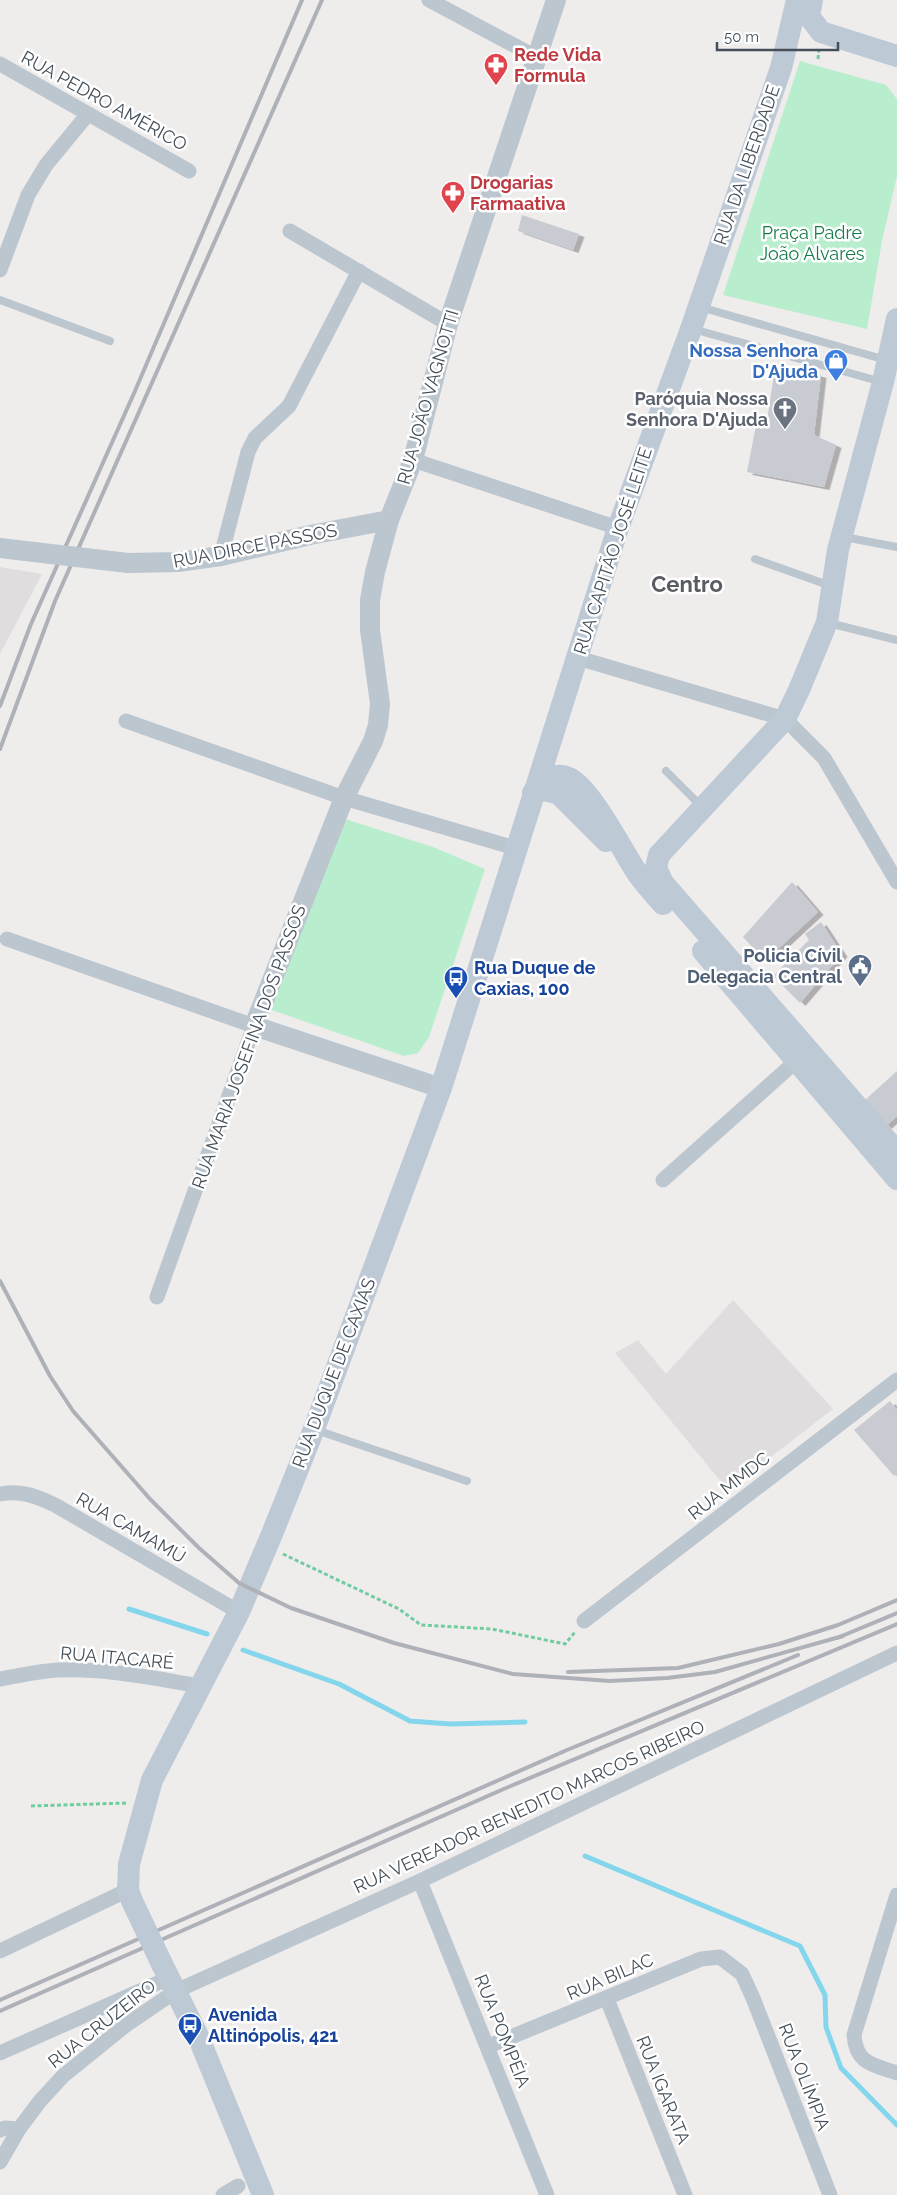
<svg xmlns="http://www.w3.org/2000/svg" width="897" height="2195" font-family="Raleway,sans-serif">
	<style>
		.education { fill: #e0ddde }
		.green { fill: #b8eece }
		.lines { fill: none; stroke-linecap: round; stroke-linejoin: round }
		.stream { stroke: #84d6ec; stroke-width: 5 }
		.building { fill: #c8cbd1; filter: url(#shadow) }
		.path { stroke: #70cda0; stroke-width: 3; stroke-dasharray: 4 2.5; stroke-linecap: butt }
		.service { stroke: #bcc6cf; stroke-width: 8 }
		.minor { stroke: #bcc6cf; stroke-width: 15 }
		.tertiary { stroke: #bcc6cf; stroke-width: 20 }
		.secondary { stroke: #bec9d6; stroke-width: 22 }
		.rail { stroke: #aeb1b7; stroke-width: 4 }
		.tertiary-bridge { stroke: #bcc6cf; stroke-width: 20 }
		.secondary-bridge { stroke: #bec9d6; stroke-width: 22 }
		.labels { text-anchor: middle; stroke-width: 5; stroke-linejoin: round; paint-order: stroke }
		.health-label { font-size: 18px; font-weight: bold; fill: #be3a42; stroke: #fff; text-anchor: start }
		.street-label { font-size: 18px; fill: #444f59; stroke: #fff }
		.park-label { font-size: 18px; fill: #157b49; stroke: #fff }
		.shop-label { font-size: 18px; font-weight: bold; fill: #366cbe; stroke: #fff; text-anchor: end }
		.worship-label { font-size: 18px; font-weight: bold; fill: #5b616d; stroke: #fff; text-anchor: end }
		.service-label { font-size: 18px; font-weight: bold; fill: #4e5e75; stroke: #fff; text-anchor: end }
		.transit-label { font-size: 18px; font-weight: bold; fill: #164399; stroke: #fff; text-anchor: start }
		.district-label { font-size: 22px; font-weight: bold; fill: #595c61; stroke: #fff }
	</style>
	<defs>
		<filter id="shadow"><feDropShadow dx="5.5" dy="3" stdDeviation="0" flood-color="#0004"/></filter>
	</defs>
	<rect width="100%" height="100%" fill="#efecec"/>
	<!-- education -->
	<g class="education">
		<path d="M0 567 42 574 0 654Z"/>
		<path d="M733 1300 833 1409 728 1490 615 1353 638 1340 666 1374Z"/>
	</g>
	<!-- green -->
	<g class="green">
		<path d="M800 61 886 85 897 99V176L882 241 867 329 723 295Z"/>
		<path d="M345 819 433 847 485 869 429 1037 418 1053 404 1056 269 1009Z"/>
	</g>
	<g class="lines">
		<!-- stream -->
		<g class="stream">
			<path d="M129 1609 207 1634"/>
			<path d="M243 1650 339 1684 410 1721 450 1724 525 1722"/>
			<path d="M585 1856 800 1946 825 1995 826 2027 841 2068 897 2125"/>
		</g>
	</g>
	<!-- building -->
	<g class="building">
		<path d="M522 215 579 234 573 250 518 231Z"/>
		<path d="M793 367 821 375 814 435 836 445 824 487 747 472 756 425 767 420 775 368Z"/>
		<path d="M792 882 818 912 765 961 743 937Z"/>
		<path d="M821 922 842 954 800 1003 773 976 809 940 805 934Z"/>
		<path d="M897 1071V1116L886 1126 864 1101Z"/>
		<path d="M890 1401 897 1410V1474L894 1476 854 1430Z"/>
	</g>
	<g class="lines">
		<!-- path -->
		<g class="path">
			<path d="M818 59 819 49"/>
			<path d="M283 1554 399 1609 421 1625 492 1629 565 1644 575 1632"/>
			<path d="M31 1806 126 1803"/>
		</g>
		<!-- service -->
		<g class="service">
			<path d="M0 300 110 341"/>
			<path d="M700 307 886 360"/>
			<path d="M693 329 882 382"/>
			<path d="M844 537 897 547"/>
			<path d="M755 559 831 586"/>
			<path d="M829 623 897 640"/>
			<path d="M666 771 701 806"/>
			<path d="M316 1430 467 1481"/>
		</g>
		<!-- minor -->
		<g class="minor">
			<path d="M429 0 536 57"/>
			<path d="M0 64 189 171"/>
			<path d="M290 231 448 324"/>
			<path d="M0 270 28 195 46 165 88 114"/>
			<path d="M413 460 618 528"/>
			<path d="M221 556 248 452 255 438 289 406 359 271"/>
			<path d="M578 658 785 719 824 758 897 882"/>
			<path d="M126 721 344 798 515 848"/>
			<path d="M7 939 254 1026 157 1297"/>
			<path d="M663 1180 803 1055"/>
			<path d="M0 1494C21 1490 36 1496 55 1505L239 1612"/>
			<path d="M584 1621 897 1380"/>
			<path d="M0 1679C19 1676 38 1671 58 1670 106 1668 153 1678 200 1686"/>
			<path d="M420 1881 547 2195"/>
			<path d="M897 1895 854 2035C856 2064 873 2065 897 2073"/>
			<path d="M0 1951 128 1890"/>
			<path d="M607 1999 685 2195"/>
			<path d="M489 2046 701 1959 720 1957 742 1974 753 1998 830 2195"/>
			<path d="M0 2053 169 1978"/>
			<path d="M0 2130 5 2128 19 2129"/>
			<path d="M0 2162 19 2129 40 2101 63 2076 126 2025 176 1991 420 1881 897 1653"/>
			<path d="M223 2195 238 2186"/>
		</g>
		<!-- tertiary -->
		<g class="tertiary">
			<path d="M0 548 17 550"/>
			<path d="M128 563 178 562 221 556 310 535 389 520"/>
			<path d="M441 1088 254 1026 344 798 373 741 378 725 380 704 370 630V600L375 572 389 520 413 460 448 324 556 0"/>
		</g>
		<!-- secondary -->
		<g class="secondary">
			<path d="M812 0 809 16 821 32 897 56"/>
			<path d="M897 319 883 382 838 550 827 622 799 690 785 719 659 855 656 868 663 883 897 1152"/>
			<path d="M533 793C542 782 554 771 569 778 590 788 620 846 634 868 642 881 653 893 663 904"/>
			<path d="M533 793 545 790 559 794 606 841"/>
			<path d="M703 951 897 1179"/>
			<path d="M132 1901 128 1890 129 1864 152 1780 239 1612 272 1534 314 1429 441 1088 618 528 691 329 781 68 797 0"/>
			<path d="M162 1964 198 2036 263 2195"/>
		</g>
		<!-- rail -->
		<g class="rail">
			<path d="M0 706 31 624 135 391 302 0"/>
			<path d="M0 749 55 601 322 0"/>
			<path d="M0 1281 50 1376 73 1411 150 1499 199 1548 239 1583 291 1608 394 1643 513 1674 610 1681 667 1678 715 1672 843 1636"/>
			<path d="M837 1638 897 1613"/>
			<path d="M568 1672 678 1668 779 1644 838 1625 897 1600"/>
			<path d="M0 2000 567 1750 798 1655"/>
			<path d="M0 2011 506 1788 897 1624"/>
		</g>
		<!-- tertiary-bridge -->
		<path class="tertiary-bridge" d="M17 550 128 563"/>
		<!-- secondary-bridge -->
		<path class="secondary-bridge" d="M132 1901 162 1964"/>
	</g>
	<!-- icons -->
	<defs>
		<symbol id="pharmacy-pin" viewBox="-11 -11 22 30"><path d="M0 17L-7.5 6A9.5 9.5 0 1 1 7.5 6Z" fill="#e0444e" stroke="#fff"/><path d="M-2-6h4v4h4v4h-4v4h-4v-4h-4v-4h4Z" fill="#fff"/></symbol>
		<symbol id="shop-pin" viewBox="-11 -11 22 30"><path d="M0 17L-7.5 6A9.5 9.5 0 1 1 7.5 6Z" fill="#3f7fe0" stroke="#fff"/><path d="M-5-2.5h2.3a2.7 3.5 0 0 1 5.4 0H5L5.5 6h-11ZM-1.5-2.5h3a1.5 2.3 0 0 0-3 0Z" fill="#fff"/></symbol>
		<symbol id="church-pin" viewBox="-11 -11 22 30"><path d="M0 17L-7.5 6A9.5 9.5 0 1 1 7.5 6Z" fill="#6b7280" stroke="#fff"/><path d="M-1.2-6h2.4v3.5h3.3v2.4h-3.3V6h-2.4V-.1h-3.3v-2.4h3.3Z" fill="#fff"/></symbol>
		<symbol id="civic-pin" viewBox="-11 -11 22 30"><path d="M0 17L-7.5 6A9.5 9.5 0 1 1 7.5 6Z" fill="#5c6f8a" stroke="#fff"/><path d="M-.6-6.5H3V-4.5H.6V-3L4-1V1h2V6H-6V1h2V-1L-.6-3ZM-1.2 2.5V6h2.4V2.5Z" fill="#fff"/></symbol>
		<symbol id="bus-pin" viewBox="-11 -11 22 30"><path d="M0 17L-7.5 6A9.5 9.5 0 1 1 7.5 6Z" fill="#1a4fb4" stroke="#fff"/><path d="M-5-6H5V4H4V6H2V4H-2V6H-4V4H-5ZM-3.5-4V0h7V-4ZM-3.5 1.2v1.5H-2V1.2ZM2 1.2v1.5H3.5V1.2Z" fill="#fff"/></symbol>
	</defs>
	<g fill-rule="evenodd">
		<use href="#pharmacy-pin" x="482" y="51" width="28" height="38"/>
		<use href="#pharmacy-pin" x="439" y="179" width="28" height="38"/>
		<use href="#shop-pin" x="822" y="347" width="28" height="38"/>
		<use href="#church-pin" x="771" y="395" width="28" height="38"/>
		<use href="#civic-pin" x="846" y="952" width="28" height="38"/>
		<use href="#bus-pin" x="442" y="964" width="28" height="38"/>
		<use href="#bus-pin" x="176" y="2011" width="28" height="38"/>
	</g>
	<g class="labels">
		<!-- health labels -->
		<g class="health-label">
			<text x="514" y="61">Rede Vida<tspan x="514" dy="21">Formula</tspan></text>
			<text x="470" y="189">Drogarias<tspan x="470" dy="21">Farmaativa</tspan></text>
		</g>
		<!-- street labels -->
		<g class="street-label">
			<text transform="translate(104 101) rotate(29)" y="6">RUA PEDRO AMÉRICO</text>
			<text transform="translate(747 165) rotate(-71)" y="6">RUA DA LIBERDADE</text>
			<text transform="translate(428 397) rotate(-74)" y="6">RUA JOÃO VAGNOTTI</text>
			<text transform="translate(255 546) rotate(-11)" y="6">RUA DIRCE PASSOS</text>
			<text transform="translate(613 551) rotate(-72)" y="6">RUA CAPITÃO JOSÉ LEITE</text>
			<text transform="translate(249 1047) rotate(-70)" y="6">RUA MARIA JOSEFINA DOS PASSOS</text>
			<text transform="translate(334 1373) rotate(-69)" y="6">RUA DUQUE DE CAXIAS</text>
			<text transform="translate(729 1486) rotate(-38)" y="6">RUA MMDC</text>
			<text transform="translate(131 1528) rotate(30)" y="6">RUA CAMAMÚ</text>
			<text transform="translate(117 1658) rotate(5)" y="6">RUA ITACARÉ</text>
			<text transform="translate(529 1807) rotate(-25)" y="6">RUA VEREADOR BENEDITO MARCOS RIBEIRO</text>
			<text transform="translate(610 1977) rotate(-23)" y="6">RUA BILAC</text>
			<text transform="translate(102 2024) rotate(-38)" y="6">RUA CRUZEIRO</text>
			<text transform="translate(502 2031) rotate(68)" y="6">RUA POMPÉIA</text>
			<text transform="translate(804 2077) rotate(69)" y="6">RUA OLÍMPIA</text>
			<text transform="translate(663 2090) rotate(68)" y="6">RUA IGARATA</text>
		</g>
		<!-- park labels -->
		<g class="park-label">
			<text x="812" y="239">Praça Padre<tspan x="812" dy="21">João Alvares</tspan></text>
		</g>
		<!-- shop labels -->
		<g class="shop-label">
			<text x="818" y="357">Nossa Senhora<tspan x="818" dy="21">D'Ajuda</tspan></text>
		</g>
		<!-- worship labels -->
		<g class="worship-label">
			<text x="768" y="405">Paróquia Nossa<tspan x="768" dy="21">Senhora D'Ajuda</tspan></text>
		</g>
		<!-- service labels -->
		<g class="service-label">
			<text x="842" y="962">Policia Cívil<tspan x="842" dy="21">Delegacia Central</tspan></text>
		</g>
		<!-- transit labels -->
		<g class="transit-label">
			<text x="474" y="974">Rua Duque de<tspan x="474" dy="21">Caxias, 100</tspan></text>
			<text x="208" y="2021">Avenida<tspan x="208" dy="21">Altinópolis, 421</tspan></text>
		</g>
		<!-- district labels -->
		<g class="district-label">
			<text x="687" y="592">Centro</text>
		</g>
	</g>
	<!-- scale -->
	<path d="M717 42v8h121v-8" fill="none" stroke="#444f59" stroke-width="2.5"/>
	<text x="724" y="42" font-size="15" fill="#444f59" stroke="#ffffff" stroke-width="4" paint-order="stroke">50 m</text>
</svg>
